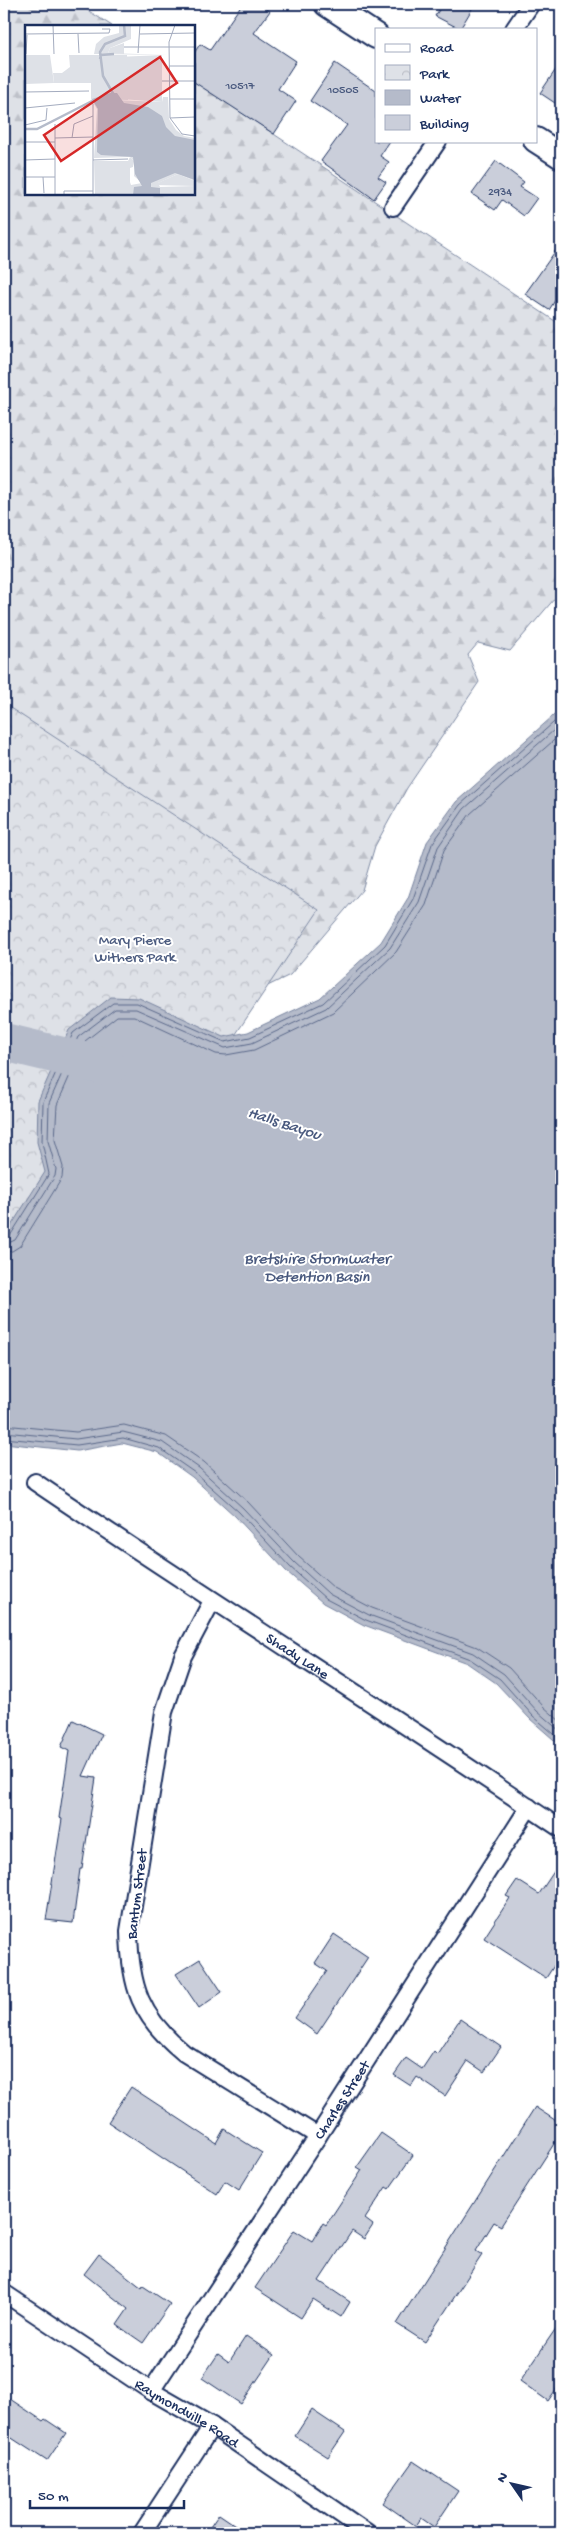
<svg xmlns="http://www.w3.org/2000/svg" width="565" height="2537" font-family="'Gochi Hand',sans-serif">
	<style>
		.forest { fill: url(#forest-firs); stroke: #7c88a2 }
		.park { fill: url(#park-crowns); stroke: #7c88a2 }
		.water { fill: #b5bbca; stroke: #77839f }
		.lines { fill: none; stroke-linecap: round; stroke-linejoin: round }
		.shore { stroke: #596789; stroke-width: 1 }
		.river { stroke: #b5bbca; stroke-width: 38 }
		.building { fill: #caceda; stroke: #1b2f5e }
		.street-casing { stroke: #1b2f5e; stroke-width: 20 }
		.secondary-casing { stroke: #1b2f5e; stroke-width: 28 }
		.street { stroke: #fff; stroke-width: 16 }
		.secondary { stroke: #fff; stroke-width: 24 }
		.labels { text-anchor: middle; stroke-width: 4; stroke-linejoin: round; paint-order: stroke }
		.number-label { font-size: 12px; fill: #47577d }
		.park-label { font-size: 15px; fill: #4c5c80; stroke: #fff }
		.street-label { font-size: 15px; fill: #1b2f5e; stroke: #fff }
		.water-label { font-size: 16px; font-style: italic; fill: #49597e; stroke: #fff }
		.inset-river { fill: none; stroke: #b5bbca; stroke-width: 2.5 }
		.inset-road { fill: none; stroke: #a4acbf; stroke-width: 1 }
		.view { fill: #d62828; fill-opacity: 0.15; stroke: #d62828; stroke-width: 2.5 }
		.inset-edge { fill: none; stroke: #1b2f5e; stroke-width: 2.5 }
	</style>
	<defs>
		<pattern id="forest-firs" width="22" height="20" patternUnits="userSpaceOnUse" patternTransform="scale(1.25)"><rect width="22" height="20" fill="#dee1e7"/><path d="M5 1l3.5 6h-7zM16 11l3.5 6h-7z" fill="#bec1c9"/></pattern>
		<pattern id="park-crowns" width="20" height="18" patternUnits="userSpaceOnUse" patternTransform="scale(1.25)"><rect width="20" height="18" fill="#dee1e7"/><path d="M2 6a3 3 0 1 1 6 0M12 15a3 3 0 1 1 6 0" fill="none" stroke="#bec1c9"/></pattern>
	</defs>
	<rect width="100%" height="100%" fill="#fff"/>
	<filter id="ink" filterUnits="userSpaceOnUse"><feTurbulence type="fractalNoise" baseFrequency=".02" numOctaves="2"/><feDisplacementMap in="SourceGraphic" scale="10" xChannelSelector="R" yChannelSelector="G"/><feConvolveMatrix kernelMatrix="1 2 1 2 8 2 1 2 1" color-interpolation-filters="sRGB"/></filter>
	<g filter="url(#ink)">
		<!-- forest -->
		<path class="forest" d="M4 4H78L112 26H26V194H194V81L561 325V591L510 651 478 643 468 655 479 682 407 788 375 846 362 890 290 975 233 1003 4 945Z"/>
		<!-- park -->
		<path class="park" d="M4 704 319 910 4 1380Z"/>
		<!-- water -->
		<path class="water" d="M561 709V1746L530 1719 496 1683 467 1663 364 1625 323 1603 286 1571 235 1516 192 1477 157 1452 122 1443 77 1451 4 1443V1237L45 1172 37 1142 38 1101 69 1030 111 997 139 998 224 1037 248 1032 320 998 381 942 408 898 427 842 456 802Z"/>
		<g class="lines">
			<!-- shore -->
			<g class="shore">
				<path d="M4 1239 10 1236 49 1174 42 1142 43 1102 73 1033 113 1003H137L225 1042 250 1037 323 1003 385 945 413 899 432 844 460 805 561 716"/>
				<path d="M4 1245 15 1240 55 1176 56 1169 48 1141 49 1103 78 1037 115 1009H136L225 1048 252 1043 326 1008 390 948 419 902 438 847 464 809 561 724"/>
				<path d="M4 1253 12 1251 20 1246 62 1178 63 1167 55 1140 57 1105 85 1041 117 1016H134L216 1054 226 1055 254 1050 333 1012 396 952 426 905 444 850 470 814 561 734"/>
				<path d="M4 1425 76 1432 124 1425 166 1436 204 1462 248 1502 299 1557 334 1588 372 1608 477 1647 509 1668 543 1706 561 1722"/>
				<path d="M4 1432 76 1439 123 1432 162 1442 199 1468 243 1508 294 1562 329 1594 369 1615 473 1653 504 1674 537 1711 561 1732"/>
				<path d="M4 1438 77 1445 123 1438 159 1448 195 1473 239 1512 290 1567 326 1599 366 1620 470 1659 500 1679 533 1716 561 1740"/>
			</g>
			<!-- river -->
			<path class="river" d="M4 1042 108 1067"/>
		</g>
		<!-- building -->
		<g class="building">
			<path d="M242 4H259L270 11 254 33 296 61 278 89 296 101 274 134 194 82V53L200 44 210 50Z"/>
			<path d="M443 4H475L460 29 435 16Z"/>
			<path d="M561 62V107L540 93Z"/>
			<path d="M335 63 376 91V141H390L380 156 389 162 378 177 386 182 374 199 321 161 347 125 310 101Z"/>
			<path d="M496 161 524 182 520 187 537 198 524 216 502 200 495 210 472 194Z"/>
			<path d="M561 243V291L549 310 525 294Z"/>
			<path d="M73 1720 102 1734 83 1776 96 1778 82 1869H80L73 1923 46 1920 62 1819 59 1818 69 1751 61 1747Z"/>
			<path d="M561 1861V1955L546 1978 484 1938 510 1898 506 1896 517 1880 539 1894Z"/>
			<path d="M334 1934 368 1957 317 2034 295 2018 327 1971 315 1963Z"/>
			<path d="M200 1959 222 1992 199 2008 176 1974Z"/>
			<path d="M460 2019 501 2047 484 2072 468 2061 445 2096 417 2077 411 2086 394 2075 406 2058 422 2069 434 2051 437 2054Z"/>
			<path d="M131 2087 216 2143 224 2129 262 2153 239 2190 225 2181 217 2194 108 2122Z"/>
			<path d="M535 2107 561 2124V2133L501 2226 494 2222 476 2251 482 2255 425 2342 397 2324Z"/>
			<path d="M381 2133 413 2155 389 2189 386 2187 365 2219 373 2225 364 2239 352 2231 319 2281 350 2302 341 2317 313 2299 301 2318 255 2288 294 2230 312 2241 323 2223 326 2225 362 2170 357 2167Z"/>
			<path d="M99 2254 142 2288 143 2286 170 2304 143 2343 117 2325 128 2309 84 2274Z"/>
			<path d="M561 2321V2382L548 2401 520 2381Z"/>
			<path d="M246 2336 274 2355 241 2404 202 2378 218 2354 229 2362Z"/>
			<path d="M4 2395 43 2421 45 2419 66 2433 47 2461 4 2433Z"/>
			<path d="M312 2410 345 2432 328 2457 295 2436Z"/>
			<path d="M413 2461 458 2491 434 2527 421 2518 416 2526 383 2503Z"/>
			<path d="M219 2514 247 2533H206Z"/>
		</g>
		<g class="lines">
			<defs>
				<g id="street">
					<path d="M514 29 531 4"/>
					<path d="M393 207 438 141"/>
					<path id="s1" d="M35 1482C209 1600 387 1711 561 1829"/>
					<path d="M212 1601 183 1656 164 1712 129 1931C130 1987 140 2017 184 2053L318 2136"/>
					<path id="s2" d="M4 2293 151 2391 212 2426 368 2533"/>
					<path id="s3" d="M151 2391 318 2136 529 1807"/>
					<path d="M142 2533 212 2426"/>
				</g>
				<g id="secondary">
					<path d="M327 4 376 36"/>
					<path d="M536 140 561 156"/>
				</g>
			</defs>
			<!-- street casing -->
			<use href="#street" class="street-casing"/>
			<!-- secondary casing -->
			<use href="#secondary" class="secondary-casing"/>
			<!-- street -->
			<use href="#street" class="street"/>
			<!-- secondary -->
			<use href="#secondary" class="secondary"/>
		</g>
	</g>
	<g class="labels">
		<!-- number labels -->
		<g class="number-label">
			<text x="240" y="89">10517</text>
			<text x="343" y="93">10505</text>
			<text x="500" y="195">2934</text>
		</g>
		<!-- park labels -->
		<g class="park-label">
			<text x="135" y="944">Mary Pierce<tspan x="135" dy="17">Withers Park</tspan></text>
		</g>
		<!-- street labels -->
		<g class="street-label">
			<text dy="5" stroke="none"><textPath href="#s1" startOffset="315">Shady Lane</textPath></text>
			<text transform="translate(136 1894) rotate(-83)" y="5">Bantum Street</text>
			<text dy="5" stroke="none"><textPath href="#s3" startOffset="348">Charles Street</textPath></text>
			<text dy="5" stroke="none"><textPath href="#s2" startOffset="219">Raymondville Road</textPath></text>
		</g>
		<!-- water labels -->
		<g class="water-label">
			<text transform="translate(285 1122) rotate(18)" y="6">Halls Bayou</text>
			<text x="317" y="1263">Bretshire Stormwater<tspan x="317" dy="18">Detention Basin</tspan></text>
		</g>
	</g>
	<!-- overview -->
	<g transform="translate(25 25)">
		<rect width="170" height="170" fill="#fff"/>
		<path d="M94 0H106V14L85 23 83 28 143 30 69 29 71 19 79 12 94 8ZM44 30H66V58H29L28 48H37L45 42ZM138 72H143L144 94 151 105 159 111 170 113V156L153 149 133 158 135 162 170 161V170H105V157L106 160 117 158 109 151V136L105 132 69 133 72 84 66 74 137 77Z" fill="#dee1e7"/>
		<path d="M0 30H25L29 58 0 59ZM137 30V77L96 74 92 32ZM153 149 170 156V161L128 160Z" fill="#dee1e7"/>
		<path d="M99 18V29L83 28 85 23ZM66 30H102L103 75 66 74ZM105 132 109 136 108 142 105 143V170H70L69 136H103Z" fill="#dee1e7"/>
		<path d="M85 68H92L99 78 123 82 137 91 141 102 150 111 170 115V155L150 148 126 158V162L135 163V170H108L109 162 117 161 110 149 108 132 76 130 72 127 73 84 67 74Z" fill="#b5bbca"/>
		<path class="inset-river" d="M75 34 76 30 89 29M89 70 78 51 75 27 80 19 100 11 99 0M0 104H12L69 75"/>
		<path class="inset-road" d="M28 0 29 29M0 9 84 8 85 4H77M53 9 54 28M115 9 170 8M99 22H170M113 28 115 0M1 29 2 10M144 41H170M137 56H170M0 67 64 66M145 74H170M68 79V170M0 83 50 78M145 93 144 17 150 0M145 93 157 109 170 111M145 93 170 92M30 99V170M0 100 21 95 22 83M30 113 68 112M47 113 49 99 68 91M0 117H30M0 135 30 134M68 135 103 134M0 152H30M18 152 19 168M39 170V166H68"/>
		<path class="view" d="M135 32 152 58 36 136 19 110Z"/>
		<rect width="170" height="170" class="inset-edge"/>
	</g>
	<!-- margin -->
	<rect width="565" height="2537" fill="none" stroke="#fff" stroke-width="20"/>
	<rect x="10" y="10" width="545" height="2517" fill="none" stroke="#1b2f5e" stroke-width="2" filter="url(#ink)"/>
	<!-- legend -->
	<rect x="375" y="28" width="162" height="115" fill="#ffffff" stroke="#a4acbf"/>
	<rect x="385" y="44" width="25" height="8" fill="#ffffff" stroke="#a4acbf"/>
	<text x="420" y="52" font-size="15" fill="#1b2f5e">Road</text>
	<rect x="385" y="65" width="25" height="15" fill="url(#park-crowns)" stroke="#a4acbf"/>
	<text x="420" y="78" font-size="15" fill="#1b2f5e">Park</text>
	<rect x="385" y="90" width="25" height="15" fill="#b5bbca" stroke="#a4acbf"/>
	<text x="420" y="102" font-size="15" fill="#1b2f5e">Water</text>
	<rect x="385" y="115" width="25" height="15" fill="#caceda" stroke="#a4acbf"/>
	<text x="420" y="128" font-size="15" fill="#1b2f5e">Building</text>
	<!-- north arrow -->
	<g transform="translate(512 2484) rotate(304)" stroke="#ffffff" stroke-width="4" paint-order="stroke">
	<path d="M0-4L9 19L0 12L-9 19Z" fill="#1b2f5e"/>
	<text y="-8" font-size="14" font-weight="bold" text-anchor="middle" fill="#1b2f5e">N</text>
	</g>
	<!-- scale -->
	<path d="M30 2500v8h154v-8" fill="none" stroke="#1b2f5e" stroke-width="2.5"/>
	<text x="38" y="2500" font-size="15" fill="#1b2f5e" stroke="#ffffff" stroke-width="4" paint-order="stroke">50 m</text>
</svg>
